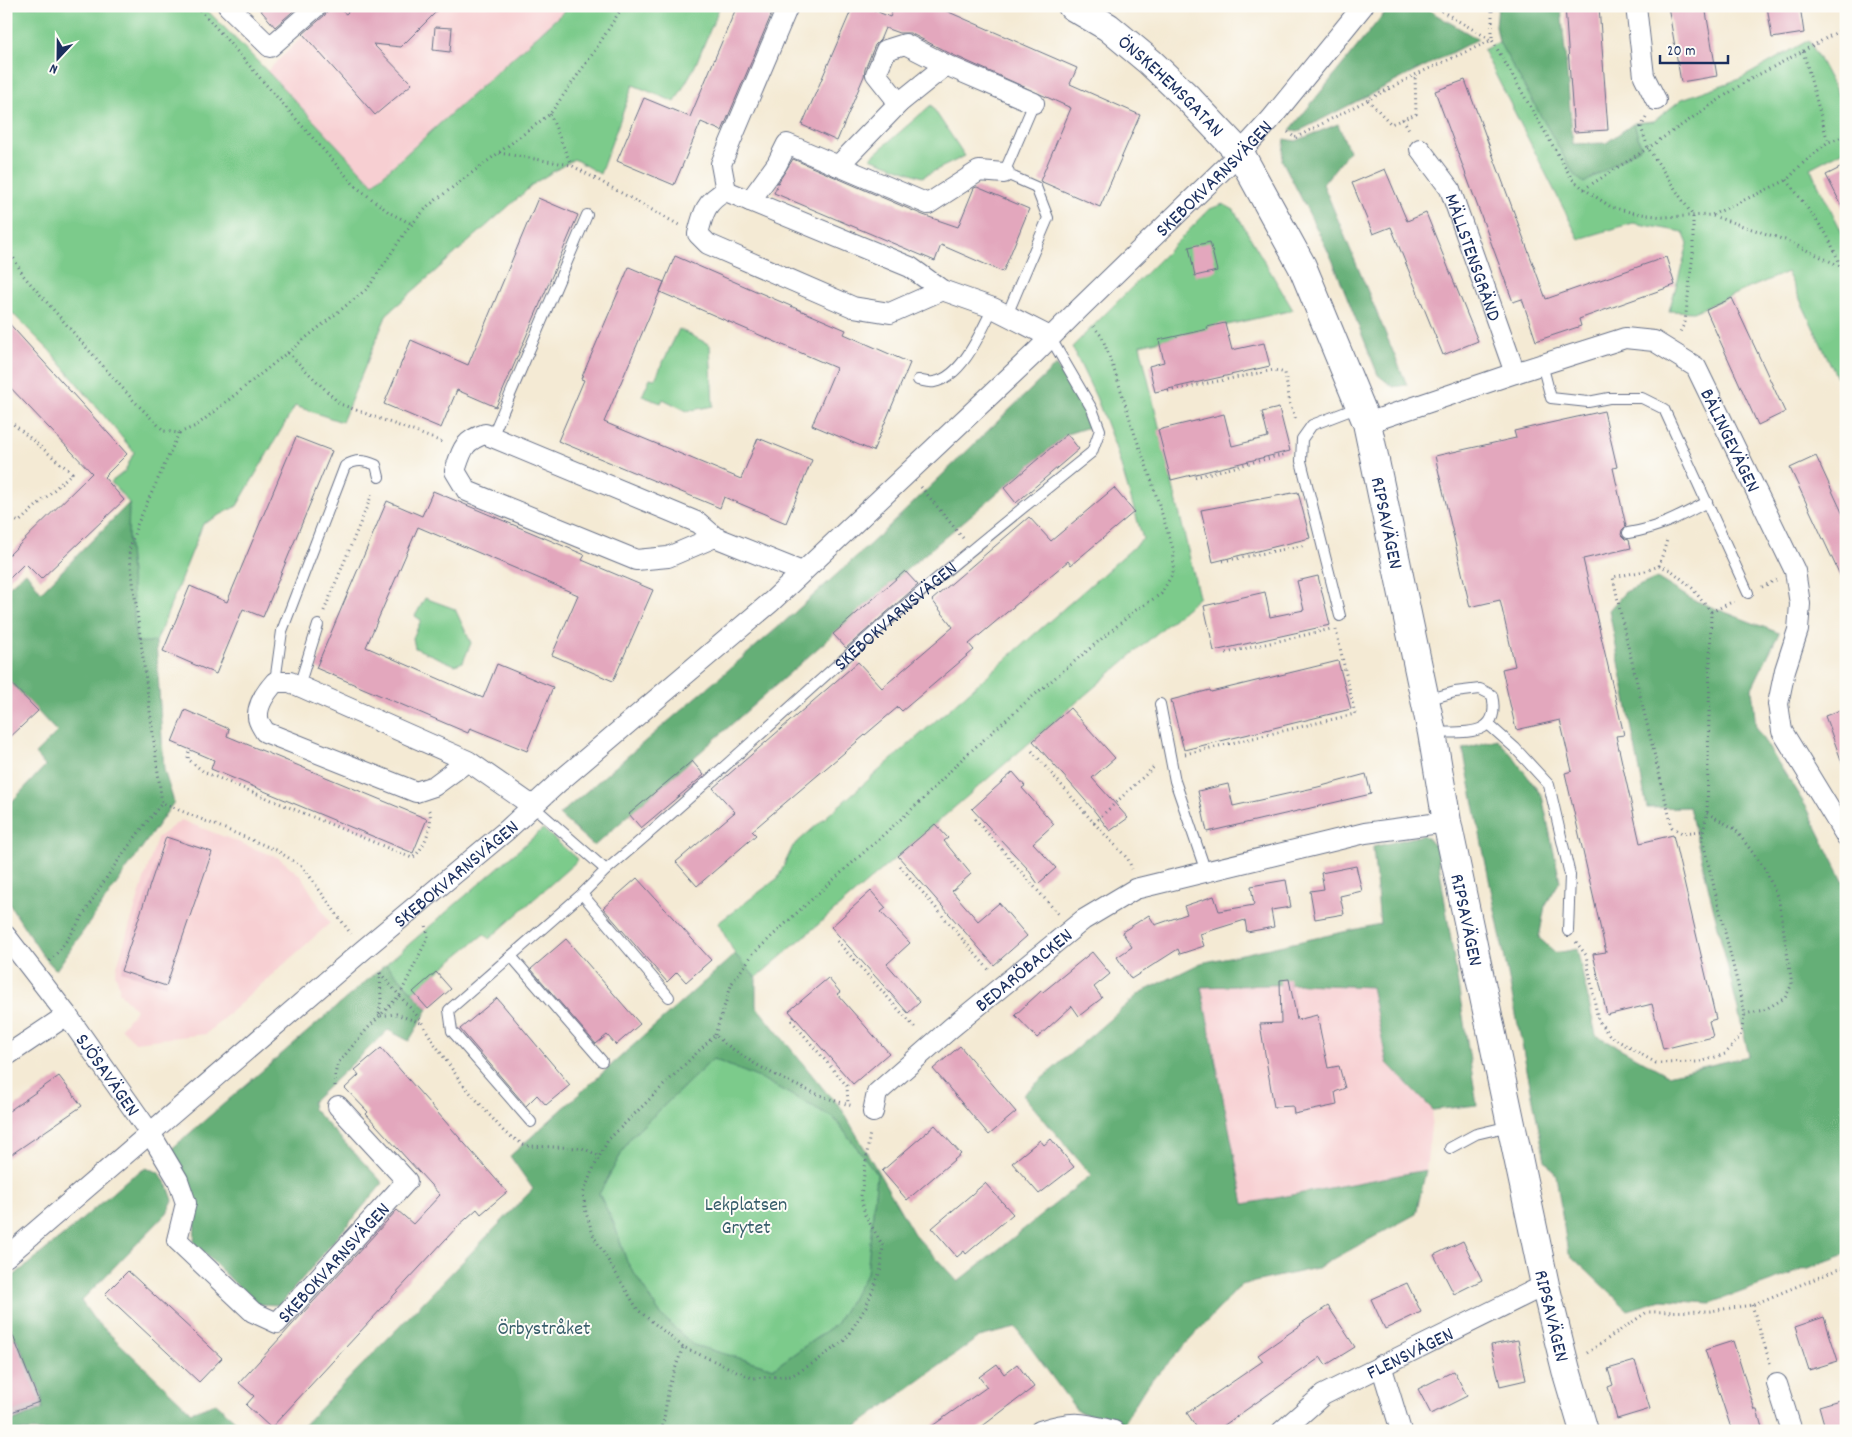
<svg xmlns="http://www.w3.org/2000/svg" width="1852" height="1437" font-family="Dekko,sans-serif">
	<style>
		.built { fill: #f7cfd2 }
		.industrial { fill: #d2bdc6 }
		.green { fill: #7ccb8b; stroke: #4c7d74 }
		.forest { fill: #65af77; stroke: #406f6a; fill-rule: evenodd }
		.building { fill: #e3a7bd }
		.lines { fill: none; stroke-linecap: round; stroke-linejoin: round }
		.lane-casing { stroke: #677087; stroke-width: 12 }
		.street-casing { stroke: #677087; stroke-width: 22 }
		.secondary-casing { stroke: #677087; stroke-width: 30 }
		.path { stroke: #677087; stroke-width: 3; stroke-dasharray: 1 4; stroke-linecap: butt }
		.lane { stroke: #fff; stroke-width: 10 }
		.street { stroke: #fff; stroke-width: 20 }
		.secondary { stroke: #fff; stroke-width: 28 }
		.labels { text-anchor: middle; stroke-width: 4; stroke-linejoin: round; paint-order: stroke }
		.street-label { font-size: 20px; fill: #1b2f5e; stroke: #fdfcf7 }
		.park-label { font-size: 20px; fill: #385e6c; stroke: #fdfcf7 }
	</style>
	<rect width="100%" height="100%" fill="#fdfcf7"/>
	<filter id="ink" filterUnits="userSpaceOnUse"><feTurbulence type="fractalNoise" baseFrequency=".02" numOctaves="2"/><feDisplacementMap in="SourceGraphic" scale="10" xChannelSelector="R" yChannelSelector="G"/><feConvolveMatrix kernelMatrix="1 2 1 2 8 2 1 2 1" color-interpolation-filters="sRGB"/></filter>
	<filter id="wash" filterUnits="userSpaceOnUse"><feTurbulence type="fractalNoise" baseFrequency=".0096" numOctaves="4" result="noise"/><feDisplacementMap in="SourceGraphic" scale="20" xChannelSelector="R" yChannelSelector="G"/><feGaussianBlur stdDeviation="1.12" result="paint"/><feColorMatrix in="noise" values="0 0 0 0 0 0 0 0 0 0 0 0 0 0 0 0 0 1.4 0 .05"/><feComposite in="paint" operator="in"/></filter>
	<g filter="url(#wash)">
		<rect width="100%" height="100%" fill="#f4ead4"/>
		<!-- built -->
		<g class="built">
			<path d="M334 6H570L373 184 267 71Z"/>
			<path d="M181 820 279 858 301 876 330 923 206 1034 135 1042 121 1028 136 1010 119 992V985L115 973 157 838Z"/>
			<path d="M1301 984 1372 987 1387 1063 1433 1110 1426 1170 1244 1204 1201 987Z"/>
		</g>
		<!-- industrial -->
		<path class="industrial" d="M16 1337 42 1395V1409L9 1423 12 1431H6V1341Z"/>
		<!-- green -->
		<g class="green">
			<path d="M6 6H203L267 71 373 184 570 6H720L695 66 675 102 633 85 600 174 574 159 536 182 387 314 342 422 295 406 237 506 203 524 156 642 136 643 128 535 129 503 111 482 125 471 134 452 50 351 6 307Z"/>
			<path d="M1809 40 1846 110V149L1810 168 1846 240V397L1787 272 1693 312 1669 311 1688 244 1683 232 1633 223 1579 239 1483 50 1499 42 1575 176 1584 183 1641 147 1634 123 1654 121 1682 99 1742 78Z"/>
			<path d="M931 105 965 156 922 177 870 158Z"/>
			<path d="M1223 204 1234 210 1293 310 1140 345 1199 597 756 978 735 954 718 923 778 878 793 846 1143 539 1115 446 1096 397 1072 347 1210 209Z"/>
			<path d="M679 329 710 345 713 406 687 411 663 399 661 403 642 396 650 378 655 379Z"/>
			<path d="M425 598 455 609 471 643 463 662 455 665 415 648 413 638 421 620 415 616Z"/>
			<path d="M543 829 578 860 489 939 484 934 413 992 386 964Z"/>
			<path d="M713 1059 762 1079 834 1118 877 1174 867 1273 836 1324 774 1368 693 1345 661 1315 627 1262 614 1224 599 1194 630 1138Z"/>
		</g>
		<!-- forest -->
		<g class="forest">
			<path d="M1390 6H1425L1435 14 1478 39 1297 132 1290 130Z"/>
			<path d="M1498 6H1561L1573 144 1606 143 1634 123 1641 147 1584 183 1575 176 1499 42 1496 26Z"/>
			<path d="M1338 124 1349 151 1323 184 1407 385 1393 387 1378 375 1332 259 1282 160 1285 139 1296 141Z"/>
			<path d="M1056 365 1085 413 1089 427 1067 434 905 571 594 846 559 815 783 623 880 535Z"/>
			<path d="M129 503 128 535 136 642H156L164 770 174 802 56 970 43 956 6 899V808L45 766 35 754 57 732 6 678V589L26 572 41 592Z"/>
			<path d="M1657 578 1691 599 1779 633 1752 688 1756 728 1807 808 1846 887V1254L1711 1303 1662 1300 1628 1310 1568 1253 1556 1175 1545 1160 1463 749 1497 739 1511 754 1542 796 1560 881 1545 906 1539 938 1556 953 1577 949 1596 1035 1668 1075 1749 1056 1689 807 1647 808 1609 610 1625 592Z"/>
			<path d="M1423 835 1436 845 1477 1105 1433 1110 1387 1063 1371 987 1301 984 1201 987 1244 1204 1426 1170 1416 1214 1317 1268 1241 1285 1145 1388 1124 1422 1078 1412 1016 1328 979 1337 850 1431H298L533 1189 510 1156 735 954 756 978V1006L826 1092 840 1106 914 1234 958 1282 1091 1175 1023 1095 1140 993 1201 963 1380 924 1373 847ZM713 1059 762 1079 834 1118 877 1174 867 1273 836 1324 774 1368 693 1345 661 1315 627 1262 614 1224 599 1194 630 1138Z"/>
			<path d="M386 964 428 1009 409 1041 388 1030 312 1102 313 1109 383 1183 280 1305 256 1304 194 1243 196 1203 184 1175 168 1152Z"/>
			<path d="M146 1168 158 1172 168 1186 173 1200 167 1213 81 1301 93 1318 191 1412 216 1403 247 1431H12L9 1423 42 1409V1395L16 1338 6 1341V1282L70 1230 128 1179Z"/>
		</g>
		<g id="blocks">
			<!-- building -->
			<g class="building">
				<path d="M257 6H299L275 27Z"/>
				<path d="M329 6H335L346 14 354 6H442L401 47 373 44 412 84 375 115 303 34 325 15Z"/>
				<path d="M737 6H775L722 131 701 122 674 185 617 161 644 98 690 117Z"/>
				<path d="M853 6H864L890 17 895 6H935L1077 68 1070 84 1140 115 1100 207 1040 181 1071 108 951 54 910 33H899L885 28 880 40 875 45 865 69 864 76 837 141 802 125Z"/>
				<path d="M1565 6H1599L1608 130 1574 132Z"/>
				<path d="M1668 6H1705L1717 76 1681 82Z"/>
				<path d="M1767 6H1800L1804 33 1772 38Z"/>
				<path d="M435 27 452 28 450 52 433 50Z"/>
				<path d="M1465 80 1546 299 1666 257 1675 285 1579 319 1581 326 1536 341 1522 299 1513 302 1435 91Z"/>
				<path d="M793 159 923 215 958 227 974 188 977 187 1029 209 1003 272 941 245 935 261 774 193 779 181Z"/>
				<path d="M1846 165V214L1826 175Z"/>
				<path d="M1385 169 1407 221 1426 213 1478 341 1443 355 1391 227 1373 234 1352 183Z"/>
				<path d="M538 198 578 215 496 407 457 390 441 428 384 404 411 340 468 365Z"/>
				<path d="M1210 242 1217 271 1195 276 1189 247Z"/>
				<path d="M675 256 846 330 844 334 910 363 873 451 812 425 836 368 660 292Z"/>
				<path d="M629 267 664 282 604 422 741 479 758 438 812 460 786 523 724 497 720 508 558 441 584 380 581 379Z"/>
				<path d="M1732 298 1785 412 1758 425 1706 310Z"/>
				<path d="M6 320 127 454 104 477 124 500 41 579 25 563 6 582V558L92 473 6 383Z"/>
				<path d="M1225 323 1232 350 1264 343 1270 366 1155 392 1149 366 1164 362 1159 340 1208 329 1207 327Z"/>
				<path d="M1279 408 1290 451 1171 480 1158 430 1224 414 1232 446 1268 437 1262 412Z"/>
				<path d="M1604 411 1617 467 1613 468 1626 526 1622 530 1621 535 1625 539 1629 540 1631 548 1583 559 1624 735 1616 736 1640 843 1673 835 1716 1019 1709 1021 1713 1037 1663 1049 1652 1004 1607 1015 1593 954 1606 952 1565 773 1572 771 1560 720 1516 730 1502 669 1515 666 1500 600 1470 607 1435 456 1516 438 1514 431Z"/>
				<path d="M1067 434 1079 449 1016 503 1004 488Z"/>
				<path d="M296 437 332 451 263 617 243 609 216 674 163 651 190 586 227 602Z"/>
				<path d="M1816 456 1846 521V588L1790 468Z"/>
				<path d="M1114 488 1134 512 1071 565 1068 561 969 644 974 650 902 711 898 707 752 831 756 835 697 886 676 862 735 812 713 788 858 662 882 688 953 627 932 600 1029 517 1051 541Z"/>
				<path d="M433 491 585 555 582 560 653 590 613 681 552 655 578 595 418 527 366 647 483 698 497 664 553 687 527 751 470 728 468 733 316 668 387 501 422 516Z"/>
				<path d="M1298 492 1310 538 1213 562 1201 510Z"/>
				<path d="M905 571 918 585 846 648 833 634Z"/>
				<path d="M1318 576 1330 625 1214 651 1204 606 1265 592 1270 617 1304 610 1297 581Z"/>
				<path d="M1338 661 1351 709 1184 750 1171 700 1210 690 1211 692Z"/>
				<path d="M6 678 38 711 6 741Z"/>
				<path d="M1070 708 1115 758 1092 778 1128 818 1110 831 1092 808 1033 741Z"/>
				<path d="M1846 708V767L1844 768 1825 716Z"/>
				<path d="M185 710 229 729 227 736 427 819 413 853 211 769 214 760 172 742Z"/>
				<path d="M692 761 704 775 641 828 629 814Z"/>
				<path d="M1013 772 1025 786 1022 788 1054 824 1033 843 1056 868 1038 884 1027 868 972 809Z"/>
				<path d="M1366 774 1371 794 1207 832 1198 791 1228 784 1233 806 1318 787Z"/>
				<path d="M935 824 948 838 944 841 971 874 952 891 978 921 999 903 1027 936 994 965 898 856Z"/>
				<path d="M166 837 212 852 166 986 121 971Z"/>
				<path d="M1356 866 1362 891 1340 896 1344 914 1315 919 1310 891 1324 889 1321 873Z"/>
				<path d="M637 878 711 960 686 982 677 972 667 982 603 908Z"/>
				<path d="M1286 880 1291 907 1271 910 1274 927 1247 932 1245 920 1200 934 1204 946 1180 954 1178 949 1131 979 1117 957 1132 947 1122 932 1149 915 1155 925 1187 914 1184 906 1214 896 1219 911 1254 905 1251 886Z"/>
				<path d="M871 891 886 908 881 912 910 943 887 964 920 1002 908 1013 831 927Z"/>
				<path d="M566 939 640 1024 616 1045 607 1035 596 1044 531 969Z"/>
				<path d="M1092 952 1110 974 1094 987 1102 998 1079 1016 1072 1006 1037 1038 1015 1015 1041 991 1043 992Z"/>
				<path d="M436 972 451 989 428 1009 413 992Z"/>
				<path d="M828 978 840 992 837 994 889 1053 853 1084 789 1011Z"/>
				<path d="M1289 979 1297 1020 1317 1015 1328 1068 1339 1066 1345 1088 1335 1092 1337 1105 1294 1114 1293 1106 1274 1107 1260 1024 1281 1023 1280 980Z"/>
				<path d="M497 998 570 1085 546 1105 537 1095 526 1106 460 1029Z"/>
				<path d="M960 1046 1016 1112 989 1135 933 1069Z"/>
				<path d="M381 1048 507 1192 481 1214 477 1209 457 1227 271 1428 246 1405 254 1396 239 1383 397 1210 413 1224 440 1195 366 1114 368 1112 345 1088 359 1075 355 1070Z"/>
				<path d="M59 1076 82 1106 6 1158V1113Z"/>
				<path d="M935 1125 961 1154 907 1200 882 1171Z"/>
				<path d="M1051 1139 1074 1167 1039 1194 1012 1163 1040 1140 1044 1145Z"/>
				<path d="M985 1183 1013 1214 966 1254 964 1251 957 1257 932 1228Z"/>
				<path d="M1463 1241 1482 1280 1454 1294 1434 1255Z"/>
				<path d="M128 1271 222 1358 199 1382 105 1294Z"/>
				<path d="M1407 1283 1421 1312 1385 1329 1371 1299Z"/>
				<path d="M1328 1306 1355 1347 1326 1365 1321 1357 1216 1431H1199L1187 1413 1263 1361 1258 1355 1301 1325 1300 1324Z"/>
				<path d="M1824 1317 1838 1361 1809 1370 1795 1327Z"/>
				<path d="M8 1323 39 1402 6 1414V1324Z"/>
				<path d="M1518 1340 1526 1380 1500 1386 1491 1345Z"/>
				<path d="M1733 1341 1755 1410H1757L1763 1431H1732L1705 1350Z"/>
				<path d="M1635 1361 1650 1409 1617 1419 1608 1387 1613 1385 1608 1369Z"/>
				<path d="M997 1364 1004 1374 1017 1364 1034 1387 976 1431H925L987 1387 979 1377Z"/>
				<path d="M1454 1371 1467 1396 1431 1414 1418 1389Z"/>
				<path d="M1846 1398V1431H1826L1819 1406Z"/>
			</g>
		</g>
	</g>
	<g filter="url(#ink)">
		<use href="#blocks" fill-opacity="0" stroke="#677087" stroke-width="1"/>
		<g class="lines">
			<defs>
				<g id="lane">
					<path d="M1007 315 1048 218 1036 187 1004 173 1034 103"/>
					<path d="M1542 364 1551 398 1588 402 1609 398H1642L1664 409 1748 593"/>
					<path d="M918 380C923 381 929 383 934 382 963 377 981 331 993 308"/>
					<path d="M492 437 587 215"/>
					<path d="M1628 533C1659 528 1679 517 1707 502"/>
					<path d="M1340 616 1301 461 1302 439 1312 425 1359 407"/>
					<path d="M275 682 282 631 345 466C356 459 364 460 376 465L379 477"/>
					<path d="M299 686 318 625"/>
					<path d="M1426 700 1455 692 1480 689 1492 695C1502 739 1463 731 1433 733"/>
					<path d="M1160 704 1175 781 1206 872"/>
					<path d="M1488 724 1515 748 1549 785 1570 875 1568 931"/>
					<path id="s1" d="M534 807 606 870C700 791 789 707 881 626 950 566 1021 509 1092 452L1100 430 1092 409 1050 337"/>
					<path d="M582 894 669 997"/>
					<path d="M511 956 602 1061"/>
					<path d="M531 1122 452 1031 449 1010 582 894 606 870"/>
					<path d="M1450 1148 1476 1134 1510 1126"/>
				</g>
				<g id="street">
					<path d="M228 6 270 47 317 6"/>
					<path d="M1636 6 1644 76 1656 100"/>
					<path d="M899 103 876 74 886 50 905 44 946 65"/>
					<path id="s2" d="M1420 149 1450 189 1515 373"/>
					<path d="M838 166 899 103 946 65 1034 103"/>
					<path d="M726 191 721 164 788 6"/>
					<path d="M750 201 777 164 787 144 928 204 979 171 1004 173"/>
					<path d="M942 290 890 313 853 307 708 244 698 234C703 213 706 201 726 191L910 267 942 290 993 308 1050 337"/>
					<path id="s3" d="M1367 423 1515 373 1625 338 1654 341 1696 367 1795 571 1800 604 1798 630 1785 670 1778 704 1782 731 1846 836"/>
					<path d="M715 537 668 557 636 560 467 491 455 471C462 450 463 441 485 434L699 523 715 537 802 572"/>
					<path d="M468 761 434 786 416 792 265 732C263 728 258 722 258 717 257 704 267 691 275 682H290L468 761 534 807"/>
					<path id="s4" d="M6 936 67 1015 150 1133 178 1180 186 1203 177 1240 253 1312 277 1323 407 1181 338 1106"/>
					<path d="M6 1056 67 1015"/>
					<path id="s5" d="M873 1112 877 1093 951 1028 1083 920 1135 889 1365 833 1447 822"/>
					<path id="s6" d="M6 1257 363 950 507 830 560 781 771 602 1035 353 1080 308 1240 153 1271 119 1363 6"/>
					<path d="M1381 1365 1401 1431"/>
					<path d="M1777 1384 1792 1431"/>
					<path d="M1040 1431C1073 1420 1082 1423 1114 1431"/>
					<path id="s7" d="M1282 1431 1323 1395 1545 1285"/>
				</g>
				<g id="secondary">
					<path id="s8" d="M1072 6 1108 27 1150 62 1188 98 1240 153 1302 266 1367 423 1432 733 1447 822 1545 1285 1566 1370 1584 1431"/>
				</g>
			</defs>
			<!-- lane casing -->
			<use href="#lane" class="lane-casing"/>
			<!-- street casing -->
			<use href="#street" class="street-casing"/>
			<!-- secondary casing -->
			<use href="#secondary" class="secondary-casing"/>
			<!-- path -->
			<g class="path">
				<path d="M72 6 77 12"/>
				<path d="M197 6 355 186 390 213 412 224"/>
				<path d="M1433 6 1491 40"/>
				<path d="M1492 6V40L1572 179 1584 189 1611 207 1634 213 1663 217 1712 215 1787 180 1801 165 1828 142 1846 136"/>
				<path d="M1803 51 1846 27"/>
				<path d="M1368 100 1391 124 1416 114 1415 75"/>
				<path d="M550 114 571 165"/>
				<path d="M1646 118 1641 127 1648 148 1693 216V253L1685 322 1679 334"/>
				<path d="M1403 119 1410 131"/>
				<path d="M1288 132 1295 138 1415 75 1492 40"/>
				<path d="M499 153 571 165 679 225"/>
				<path d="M1787 180 1827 235 1846 277"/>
				<path d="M1584 189 1648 148 1745 82 1803 51 1828 142"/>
				<path d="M1713 216 1785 240 1840 266"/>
				<path d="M6 240 8 248 23 275 86 347 134 401 164 431 179 433 196 426 368 288 406 231 428 206 550 114 594 52 623 6"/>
				<path d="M288 353 340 404 445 443"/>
				<path d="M1168 391 1274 370 1285 373 1290 404 1296 420"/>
				<path d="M6 418 72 473 19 522 6 516"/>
				<path d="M179 433 137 525 129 551 162 803 276 850 303 867 351 934"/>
				<path d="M1195 477 1286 454"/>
				<path d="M921 487 963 538"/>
				<path d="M1223 561 1306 545"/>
				<path d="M1659 566 1667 540"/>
				<path d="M1762 587 1776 580"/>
				<path d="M324 611 373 492"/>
				<path d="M1711 612 1734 601"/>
				<path d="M1226 653 1331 629"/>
				<path d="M1032 751 1094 823 1156 765"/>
				<path d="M189 752 188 759 204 772 412 858C423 852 436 820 428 809"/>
				<path d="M1185 754 1355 714 1336 630"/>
				<path d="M1707 813 1735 829 1765 869 1779 901 1792 984 1785 998 1764 1010 1745 1014"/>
				<path d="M975 819 1059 915"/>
				<path d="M1094 823 1128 859 1132 869"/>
				<path d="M900 866 989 970"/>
				<path d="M837 941 917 1030"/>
				<path d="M1576 942 1586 955 1598 1020 1610 1036 1656 1063 1700 1062 1725 1054 1740 1037 1745 1014 1702 838 1707 813 1711 612 1692 588 1671 570 1659 566 1645 571 1613 577 1624 629 1672 827 1682 833 1703 831"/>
				<path d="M50 961C71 938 82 916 98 891 117 860 140 831 162 803"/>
				<path d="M380 973 419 1018 434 1043 461 1082 505 1133 526 1146 582 1148 600 1156"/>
				<path d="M380 973 381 999 379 1016 396 1014 421 1023"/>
				<path d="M794 1017 791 1020 847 1086 848 1105"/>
				<path d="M715 1035 732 983 753 954 801 909 922 800 962 759 1026 702 1136 610 1161 594 1173 573 1174 552 1150 476 1135 435 1117 378 1102 337 1092 324"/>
				<path d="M335 1086V1074L338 1063 368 1028 400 995 428 937 426 924"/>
				<path d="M1752 1305 1771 1366"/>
				<path d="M683 1347 638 1310 594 1237 586 1213 583 1194 592 1171 608 1140 715 1035C750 1066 808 1094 853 1106"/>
				<path d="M1587 1353 1647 1312 1710 1311 1752 1305 1846 1266"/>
				<path d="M662 1431 669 1386 683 1347 752 1378 791 1376 815 1362 845 1340 866 1307 881 1269 883 1246 865 1215 861 1196 870 1132"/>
			</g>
			<!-- lane -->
			<use href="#lane" class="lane"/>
			<!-- street -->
			<use href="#street" class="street"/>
			<!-- secondary -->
			<use href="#secondary" class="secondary"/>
		</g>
	</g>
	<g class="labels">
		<!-- street labels -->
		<g class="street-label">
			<text dy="7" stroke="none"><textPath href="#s8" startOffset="128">ÖNSKEHEMSGATAN</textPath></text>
			<text dy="7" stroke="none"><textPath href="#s6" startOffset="1620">SKEBOKVARNSVÄGEN</textPath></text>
			<text dy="7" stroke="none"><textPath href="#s2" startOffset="122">MÄLLSTENSGRÄND</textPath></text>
			<text dy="7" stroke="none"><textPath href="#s3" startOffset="431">BÄLINGEVÄGEN</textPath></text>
			<text dy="7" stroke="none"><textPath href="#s8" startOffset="625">RIPSAVÄGEN</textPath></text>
			<text dy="7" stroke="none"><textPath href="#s1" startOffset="481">SKEBOKVARNSVÄGEN</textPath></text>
			<text dy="7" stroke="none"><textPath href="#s6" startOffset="591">SKEBOKVARNSVÄGEN</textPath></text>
			<text dy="7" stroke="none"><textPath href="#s8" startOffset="1030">RIPSAVÄGEN</textPath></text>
			<text dy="7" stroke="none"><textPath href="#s5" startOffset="211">BEDARÖBACKEN</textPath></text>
			<text dy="7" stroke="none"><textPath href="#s4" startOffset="172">SJÖSAVÄGEN</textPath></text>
			<text dy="7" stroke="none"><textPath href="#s4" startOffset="575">SKEBOKVARNSVÄGEN</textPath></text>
			<text dy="7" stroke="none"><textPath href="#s8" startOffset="1435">RIPSAVÄGEN</textPath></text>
			<text dy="7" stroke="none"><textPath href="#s7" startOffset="151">FLENSVÄGEN</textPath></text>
		</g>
		<!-- park labels -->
		<g class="park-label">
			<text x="746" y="1210">Lekplatsen<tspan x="746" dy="23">Grytet</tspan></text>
			<text x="544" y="1334">Örbystråket</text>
		</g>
	</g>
	<!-- margin -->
	<rect width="1852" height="1437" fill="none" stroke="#fdfcf7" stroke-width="25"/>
	<!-- north arrow -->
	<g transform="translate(58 58) rotate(202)" stroke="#fdfcf7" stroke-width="4" paint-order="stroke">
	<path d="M0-4L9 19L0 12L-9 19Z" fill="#1b2f5e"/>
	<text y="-8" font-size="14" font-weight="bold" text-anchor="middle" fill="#1b2f5e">N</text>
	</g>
	<!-- scale -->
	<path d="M1660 55v8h68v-8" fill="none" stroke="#1b2f5e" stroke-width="2.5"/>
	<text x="1667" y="55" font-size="15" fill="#1b2f5e" stroke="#fdfcf7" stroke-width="4" paint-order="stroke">20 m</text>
</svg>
